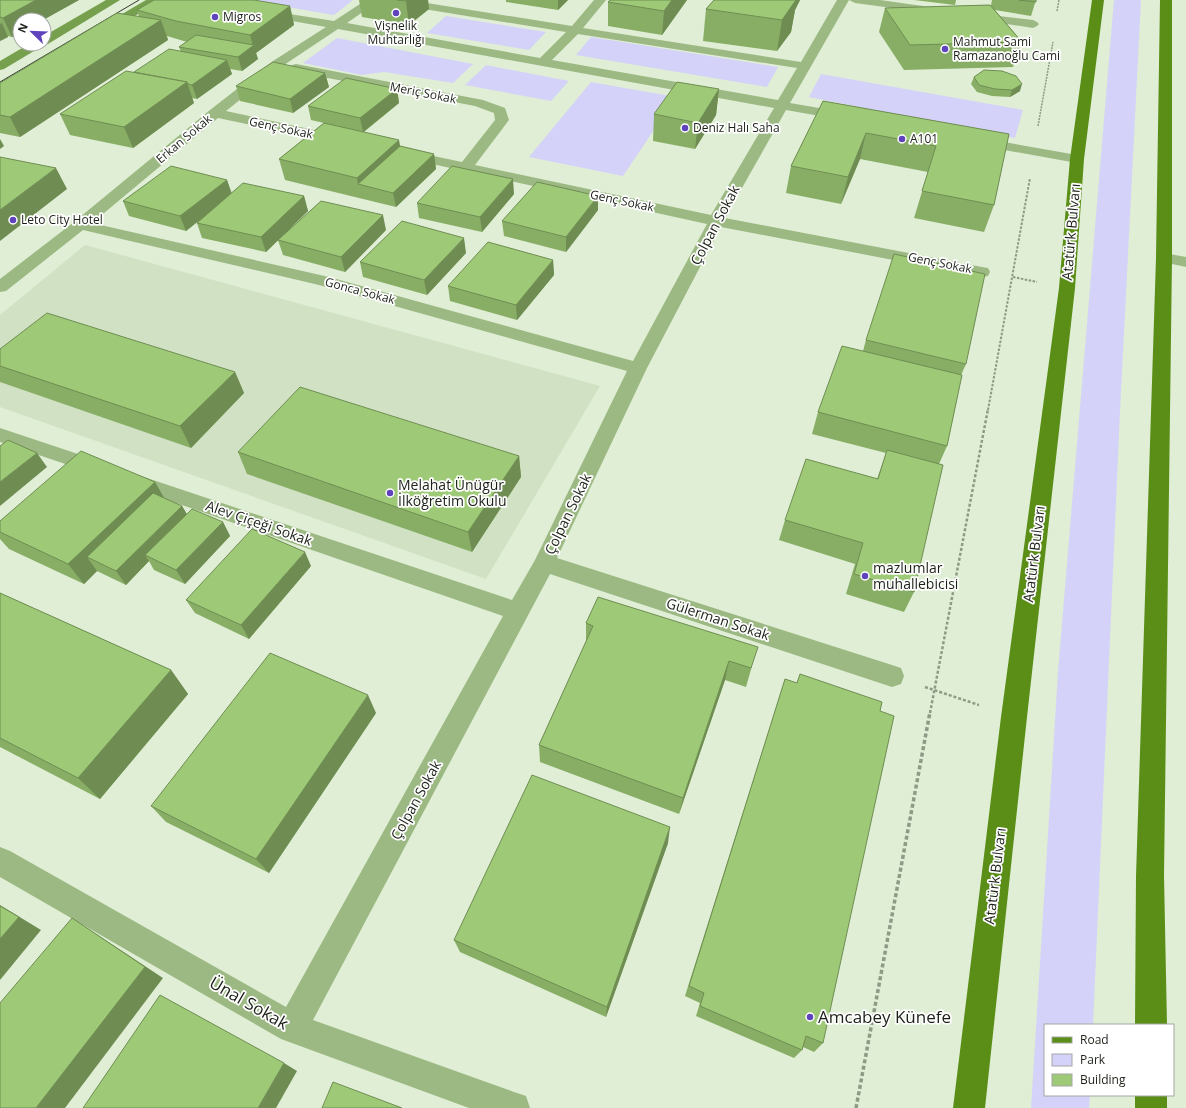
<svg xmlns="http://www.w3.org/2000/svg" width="1186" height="1108" font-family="'Open Sans',sans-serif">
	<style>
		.built { fill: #d0e2c3 }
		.green { fill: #d5d2fa }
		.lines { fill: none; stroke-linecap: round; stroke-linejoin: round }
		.path-far3 { stroke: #8e9986; stroke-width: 1.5; stroke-dasharray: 2 1; stroke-linecap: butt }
		.path-far2 { stroke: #8e9986; stroke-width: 2; stroke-dasharray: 2.5 1.5; stroke-linecap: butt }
		.path-far1 { stroke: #8e9986; stroke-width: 2.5; stroke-dasharray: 3 2; stroke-linecap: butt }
		.path { stroke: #8e9986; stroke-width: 3.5; stroke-dasharray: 4 2.5; stroke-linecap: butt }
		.minor { fill: #9cb983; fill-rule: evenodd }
		.secondary { fill: #76a04d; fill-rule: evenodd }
		.primary { fill: #5a8e17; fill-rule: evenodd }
		.tram { stroke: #343a2f; stroke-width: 1 }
		.wall { fill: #88ae66 }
		.shaded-wall { fill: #6f8d53 }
		.building { fill: #9eca77; stroke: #6f8d53 }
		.poi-dot { fill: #5f43bc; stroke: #fff; stroke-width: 1.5 }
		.labels { text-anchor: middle; stroke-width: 3.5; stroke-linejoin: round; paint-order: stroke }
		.far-poi-label { font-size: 12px; fill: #1c2118; stroke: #fff; text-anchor: start }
		.far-street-label { font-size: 12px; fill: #1c2118; stroke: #fff }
		.street-label { font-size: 14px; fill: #1c2118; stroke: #fff }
		.poi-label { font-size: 14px; fill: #1c2118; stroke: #fff; text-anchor: start }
		.near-street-label { font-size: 17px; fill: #1c2118; stroke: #fff }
		.near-poi-label { font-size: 17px; fill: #1c2118; stroke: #fff; text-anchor: start }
	</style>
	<rect width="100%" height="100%" fill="#dfeed4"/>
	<!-- built -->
	<path class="built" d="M85 245 600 386 486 579 0 407V315Z"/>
	<!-- green -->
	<g class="green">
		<path d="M247 0H353L334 15Z"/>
		<path d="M1114 0H1141L1120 411 1093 1025H1045V1095H1090L1089 1108H1031L1058 672Z"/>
		<path d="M446 16 546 32 529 50 427 33Z"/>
		<path d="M591 37 778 67 767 87 576 55Z"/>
		<path d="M337 38 473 64 453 83 384 72 362 75 303 63Z"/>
		<path d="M486 65 569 81 551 101 465 85Z"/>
		<path d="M821 74 1023 110 1015 138 809 97Z"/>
		<path d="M591 82 676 97 623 176 529 157Z"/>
	</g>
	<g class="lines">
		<!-- path-far3 -->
		<g class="path-far3">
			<path d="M1057 11 1059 0"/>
			<path d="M1038 126 1053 42"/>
		</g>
		<!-- path-far2 -->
		<g class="path-far2">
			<path d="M1013 277 1037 282"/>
			<path d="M988 410 1030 178"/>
		</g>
		<!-- path-far1 -->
		<g class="path-far1">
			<path d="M925 687 979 705"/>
			<path d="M930 713 988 409"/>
		</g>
		<!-- path -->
		<path class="path" d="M856 1108 930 712"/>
		<!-- minor -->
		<g class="minor">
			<path d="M366 0H380L347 23 540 58 566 32 399 5 395 4 393 2 395 0H408L572 26 594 0H606L583 28 801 62 837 0H849L790 103 848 113 853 114 855 117 853 120 848 121 786 110 725 218 982 267 988 268 990 272 988 276 982 277 721 227 647 368 557 558 892 665 901 668 904 676 901 684 892 687 550 574 313 1020 514 1092 526 1096 530 1108H469L281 1039 0 877V847L10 851 286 1007 503 616 124 485 121 480 124 475 131 472 138 475 512 600 535 560 627 371 319 285 83 230 6 291 0 292V279L74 222 210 110 273 61 326 27 264 16 260 15 258 13 260 11 264 10 334 21ZM338 29 774 108 711 215 475 165 509 120 505 108 483 100 296 64 292 65 290 68 292 71 296 72 475 106 494 113 495 120 462 162 405 150 400 151 398 154 400 157 707 224 633 361 329 277 92 223 218 118 341 144 346 143 348 140 346 137 226 111 281 67ZM578 34 797 68 778 100 552 60Z"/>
			<path d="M849 0H880L937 8 941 9 943 11 941 13 937 14 855 3Z"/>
			<path d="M973 13 1033 20 1037 22 1039 24 1037 26 1033 28 969 18 967 16 969 14Z"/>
			<path d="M976 137 1077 155 1082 156 1084 159 1082 162 1077 163 971 144 969 141 971 138Z"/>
			<path d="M1164 253 1186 257V267L1158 261 1156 258 1158 255Z"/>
			<path d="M0 428 108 464 111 469 108 474 101 476 0 442Z"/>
		</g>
		<!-- secondary -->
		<g class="secondary">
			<path d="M106 0H120L48 44 44 45 4 69 0 70V61L29 44H44V36Z"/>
			<path d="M146 0H160L108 33H100L98 30 100 27Z"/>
		</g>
		<!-- primary -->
		<g class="primary">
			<path d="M1092 0H1104L1084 159 1075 288 1027 717 985 1108H953L1001 717 1059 288 1070 159Z"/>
			<path d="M1160 0H1172V258L1164 876 1167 1025H1135L1136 876 1156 258Z"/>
			<rect x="1135" y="1095" width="32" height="13"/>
		</g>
		<!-- tram -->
		<path class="tram" d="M0 82 139 0"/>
	</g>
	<!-- wall -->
	<g class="wall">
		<path d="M0 0H79L43 20H20V33L12 37 8 36V37L0 41Z"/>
		<path d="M359 0H428L429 9 409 25 362 17Z"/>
		<path d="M506 0H568L558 10 506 2Z"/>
		<path d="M687 0 662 35 608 26V2Z"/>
		<path d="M714 0H800L795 10 791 32 777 51 703 41 706 9Z"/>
		<path d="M914 0H956L955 5Z"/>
		<path d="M992 0H1036L1031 16 995 10 1022 42 1013 67 904 70 879 32 885 8 991 5Z"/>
		<path d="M290 6 294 25 256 53 258 59 242 71 230 69 232 74 197 99 192 98 194 103 133 148 70 135 60 114 134 72 181 52 179 47 187 42 167 36 168 40 20 137 0 133V83L139 17 137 10Z"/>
		<path d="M325 73 329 87 293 113 240 101 236 86Z"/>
		<path d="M974 77 1020 91 1010 97 992 96 977 92 971 84Z"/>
		<path d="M397 89 399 103 364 132 400 146 434 154 436 169 396 207 285 180 279 159 324 123 311 120 308 106Z"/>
		<path d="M719 89 716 115 695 149 653 141 654 114Z"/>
		<path d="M823 101 1009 134 994 205 984 232 914 218 928 172 860 159 841 204 786 193 791 166Z"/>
		<path d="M227 180 231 193 304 196 308 211 266 252 202 238 197 223 200 220 186 231 129 216 123 201Z"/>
		<path d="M514 194 482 232 419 218 417 203Z"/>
		<path d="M598 210 566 252 504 236 502 221Z"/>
		<path d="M386 230 345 272 283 255 278 240Z"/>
		<path d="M466 253 427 295 363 277 360 262Z"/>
		<path d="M553 260 554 275 517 320 450 301 448 286Z"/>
		<path d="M866 340 966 364 961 375 947 446 939 464 914 592 904 612 846 594 855 564 779 540 785 520 877 479 886 453 812 434 818 412 863 351Z"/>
		<path d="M0 349 235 372 244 393 191 448 0 382Z"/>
		<path d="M238 452 519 456 521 477 472 552 247 474Z"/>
		<path d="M155 482 164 498 182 506 187 514 223 522 230 536 185 584 154 570 149 561 126 585 97 571 84 584 9 549 0 539V521Z"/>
		<path d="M311 566 249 639 195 613 186 600Z"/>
		<path d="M0 593 171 670 188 694 100 799 0 747Z"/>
		<path d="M586 623 752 666 746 687 725 680 679 814 540 762 539 745 586 642Z"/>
		<path d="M800 674 823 1043 814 1052 803 1047 802 1050 794 1058 696 1016 700 1003 685 996 785 679 797 683Z"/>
		<path d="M376 713 269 873 166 822 151 806Z"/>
		<path d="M668 843 606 1017 460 952 454 940Z"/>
	</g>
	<!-- shaded-wall -->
	<g class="shaded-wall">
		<path d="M36 0H79L43 20H20V33L12 37 3 18Z"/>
		<path d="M407 0H428L429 9 409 25 406 1Z"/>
		<path d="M558 0H568L558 10Z"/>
		<path d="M672 0H687L662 35 664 11Z"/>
		<path d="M791 0H800L795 10 791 32 777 51 782 20Z"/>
		<path d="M290 6 294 25 256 53 258 59 242 71 238 57 253 46 250 35Z"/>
		<path d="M161 20 168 40 20 137 10 117Z"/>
		<path d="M2 23 8 37 0 41V24Z"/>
		<path d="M227 60 232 74 197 99 192 85Z"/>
		<path d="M325 73 329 87 293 113 290 99Z"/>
		<path d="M187 82 194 103 133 148 124 127Z"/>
		<path d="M1022 84 1020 91 1010 97 1012 90Z"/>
		<path d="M397 89 399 103 363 132 360 118Z"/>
		<path d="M719 89 716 115 695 149 698 123Z"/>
		<path d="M866 133 860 159 841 204 848 177Z"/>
		<path d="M0 139 4 146 0 149Z"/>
		<path d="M399 140 403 161 358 184 357 178Z"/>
		<path d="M434 154 436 169 396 207 393 193Z"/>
		<path d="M56 168 67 189 0 241V210Z"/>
		<path d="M513 179 514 194 482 232 480 217Z"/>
		<path d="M227 180 232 194 186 231 180 216Z"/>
		<path d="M304 196 308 211 266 252 261 237Z"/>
		<path d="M598 196V210L566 252V237Z"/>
		<path d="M383 215 386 230 345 272 341 257Z"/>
		<path d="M464 238 466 253 427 295 424 280Z"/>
		<path d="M553 260 554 275 517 320 516 305Z"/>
		<path d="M235 372 244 393 191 448 180 426Z"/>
		<path d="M37 453 47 467 0 506V482Z"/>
		<path d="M519 456 521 477 472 552 468 532Z"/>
		<path d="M155 482 167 503 87 557 97 571 84 584 68 564Z"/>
		<path d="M182 506 190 520 145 555 149 561 126 585 116 571Z"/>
		<path d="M223 522 230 536 185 584 176 570Z"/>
		<path d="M305 552 311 566 249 639 241 625Z"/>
		<path d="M729 661 725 680 679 814 683 798Z"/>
		<path d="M171 670 188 694 100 799 78 778Z"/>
		<path d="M368 695 376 713 269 873 256 859Z"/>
		<path d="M670 827 668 843 606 1017 607 1007Z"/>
		<path d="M0 905 41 930 0 980Z"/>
		<path d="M72 918 163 978 65 1108H36Z"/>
		<path d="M284 1063 297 1071 276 1108H258Z"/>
	</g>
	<!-- building -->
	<g class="building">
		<path d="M0 0H36L3 18 0 17Z"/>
		<path d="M154 0H254L290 6 250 35 176 21 137 10Z"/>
		<path d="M397 0H407L406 1Z"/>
		<path d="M610 0H672L664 11 608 2Z"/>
		<path d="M714 0H796L782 20 706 9Z"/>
		<path d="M1019 0H1036V2Z"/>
		<path d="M990 5 1022 42 910 45 885 8Z"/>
		<path d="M117 13 161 20 10 117 0 115V83Z"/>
		<path d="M196 35 254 45 238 57 179 47Z"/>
		<path d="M169 49 227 60 192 85 188 84 187 82 134 72Z"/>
		<path d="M273 62 325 73 290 99 236 86Z"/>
		<path d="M984 70 1002 71 1016 76 1022 84 1012 90 995 89 979 85 974 77Z"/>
		<path d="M126 71 187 82 124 127 60 114Z"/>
		<path d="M346 78 397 89 360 118 308 106Z"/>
		<path d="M677 82 719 89 698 123 654 114Z"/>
		<path d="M823 101 1009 134 994 205 922 191 936 146 866 133 848 177 791 166Z"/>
		<path d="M324 123 399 140 357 178 279 159Z"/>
		<path d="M400 146 434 154 393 193 358 184Z"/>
		<path d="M0 157 56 168 0 210Z"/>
		<path d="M171 166 227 180 180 216 123 201Z"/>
		<path d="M452 166 513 179 480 217 417 203Z"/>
		<path d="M537 182 598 196 566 237 502 221Z"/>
		<path d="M243 183 304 196 261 237 197 223Z"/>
		<path d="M321 201 383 215 341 257 278 240Z"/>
		<path d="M402 221 464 238 424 280 360 262Z"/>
		<path d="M488 242 553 260 516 305 448 286Z"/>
		<path d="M894 254 985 274 966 364 866 340Z"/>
		<path d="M47 313 235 372 180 426 0 366V349Z"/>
		<path d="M842 346 962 375 947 446 818 412Z"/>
		<path d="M300 387 519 456 468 532 238 452Z"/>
		<path d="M8 440 37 453 0 482V446Z"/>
		<path d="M887 450 943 465 914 592 854 574 863 543 785 520 806 459 878 479Z"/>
		<path d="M81 451 155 482 68 564 0 532V521Z"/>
		<path d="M153 493 182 506 116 571 87 557Z"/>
		<path d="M192 509 223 522 176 570 145 555Z"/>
		<path d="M252 529 305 552 241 625 186 600Z"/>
		<path d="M0 593 171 670 78 778 0 738Z"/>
		<path d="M598 597 758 647 751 668 729 661 683 798 539 745 593 626 586 623Z"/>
		<path d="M270 653 368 695 256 859 151 806Z"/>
		<path d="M800 674 882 702 880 711 894 716 823 1043 806 1036 802 1050 700 1006 704 993 689 986 785 679 797 683Z"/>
		<path d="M532 775 670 827 607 1007 454 940Z"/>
		<path d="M0 906 19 917 0 939Z"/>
		<path d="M72 918 145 967 36 1108H0V1003Z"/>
		<path d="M160 995 284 1063 258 1108H83Z"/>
		<path d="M333 1082 402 1108H322Z"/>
	</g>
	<!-- markers -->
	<g class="poi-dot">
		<circle cx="396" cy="13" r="4"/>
		<circle cx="215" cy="17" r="4"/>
		<circle cx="945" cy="49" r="4"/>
		<circle cx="685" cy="128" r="4"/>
		<circle cx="902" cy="139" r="4"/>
		<circle cx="13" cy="220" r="4"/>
		<circle cx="390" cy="493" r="4"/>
		<circle cx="865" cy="576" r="4"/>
		<circle cx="810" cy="1017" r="4"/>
	</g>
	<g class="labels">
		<!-- far-poi labels -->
		<g class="far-poi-label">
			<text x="223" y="21">Migros</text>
			<text x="396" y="30" text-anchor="middle">Vişnelik<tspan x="396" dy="14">Muhtarlığı</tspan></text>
			<text x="953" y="46">Mahmut Sami<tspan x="953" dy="14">Ramazanoğlu Cami</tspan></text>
			<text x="693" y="132">Deniz Halı Saha</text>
			<text x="910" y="143">A101</text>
			<text x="21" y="224">Leto City Hotel</text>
		</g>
		<!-- far-street labels -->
		<g class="far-street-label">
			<text transform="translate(423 93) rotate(11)" y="4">Meriç Sokak</text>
			<text transform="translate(281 128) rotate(12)" y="4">Genç Sokak</text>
			<text transform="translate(184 139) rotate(-40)" y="4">Erkan Sokak</text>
			<text transform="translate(622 201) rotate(12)" y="4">Genç Sokak</text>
			<text transform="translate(940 263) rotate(11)" y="4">Genç Sokak</text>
			<text transform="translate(360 291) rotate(15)" y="4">Gonca Sokak</text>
		</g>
		<!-- street labels -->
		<g class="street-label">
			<text transform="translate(715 225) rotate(-62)" y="5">Çolpan Sokak</text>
			<text transform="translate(1071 232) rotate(-85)" y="5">Atatürk Bulvarı</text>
			<text transform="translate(568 514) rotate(-64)" y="5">Çolpan Sokak</text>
			<text transform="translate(259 523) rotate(19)" y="5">Alev Çiçeği Sokak</text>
			<text transform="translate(1034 554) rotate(-83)" y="5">Atatürk Bulvarı</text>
			<text transform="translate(718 619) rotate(18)" y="5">Gülerman Sokak</text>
			<text transform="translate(416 800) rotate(-61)" y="5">Çolpan Sokak</text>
			<text transform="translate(995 876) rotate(-83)" y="5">Atatürk Bulvarı</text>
		</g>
		<!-- poi labels -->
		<g class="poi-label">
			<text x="398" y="490">Melahat Ünügür<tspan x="398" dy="16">İlköğretim Okulu</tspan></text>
			<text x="873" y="573">mazlumlar<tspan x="873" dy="16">muhallebicisi</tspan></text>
		</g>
		<!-- near-street labels -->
		<g class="near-street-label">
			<text transform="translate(249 1003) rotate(30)" y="6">Ünal Sokak</text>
		</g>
		<!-- near-poi labels -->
		<g class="near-poi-label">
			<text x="818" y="1023">Amcabey Künefe</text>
		</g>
	</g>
	<!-- legend -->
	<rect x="1044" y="1024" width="130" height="72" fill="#ffffff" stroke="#a4a6a3"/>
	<rect x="1052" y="1037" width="20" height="6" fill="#5a8e17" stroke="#a4a6a3"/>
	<text x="1080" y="1044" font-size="12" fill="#1c2118">Road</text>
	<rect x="1052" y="1054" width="20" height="12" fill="#d5d2fa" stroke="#a4a6a3"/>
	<text x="1080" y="1064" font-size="12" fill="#1c2118">Park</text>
	<rect x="1052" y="1074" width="20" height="12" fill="#9eca77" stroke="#a4a6a3"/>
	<text x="1080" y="1084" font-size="12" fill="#1c2118">Building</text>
	<!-- north arrow -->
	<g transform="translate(32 32) rotate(293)"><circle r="19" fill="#ffffff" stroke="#a4a6a3"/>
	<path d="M0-3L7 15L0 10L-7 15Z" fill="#5f43bc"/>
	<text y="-6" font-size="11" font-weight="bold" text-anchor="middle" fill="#1c2118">N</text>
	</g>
</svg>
